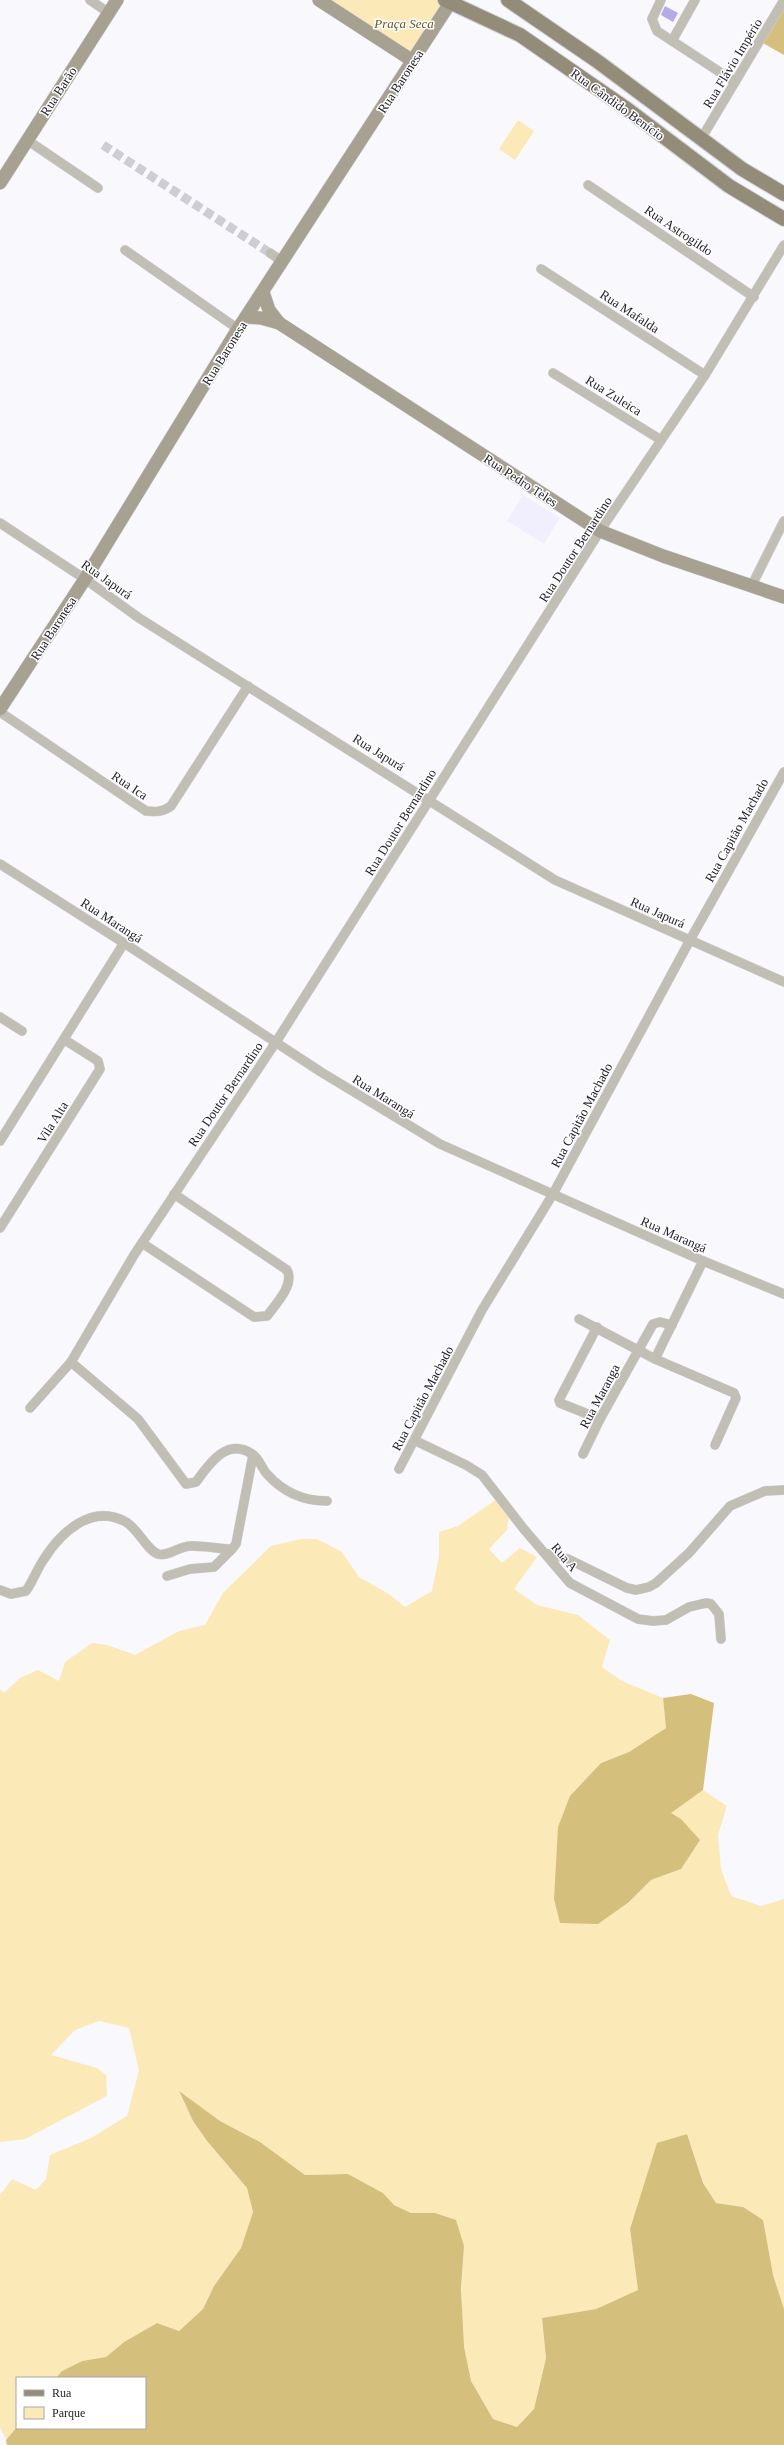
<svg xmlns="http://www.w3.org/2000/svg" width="784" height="2445" font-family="Georgia,serif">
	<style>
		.built { fill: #f1effd }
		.green { fill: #fbeab8 }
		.forest { fill: #d5bf7d }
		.water { fill: #b7aae9 }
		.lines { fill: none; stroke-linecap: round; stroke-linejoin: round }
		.street-tunnel { stroke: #cecdd3; stroke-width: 9; stroke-dasharray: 9 4.5; stroke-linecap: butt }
		.street-casing { stroke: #d2d1d7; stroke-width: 10 }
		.secondary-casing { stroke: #d2d1d7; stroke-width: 14 }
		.primary-casing { stroke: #d2d1d7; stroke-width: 16 }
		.street { stroke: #c1beb3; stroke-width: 9 }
		.secondary { stroke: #a6a191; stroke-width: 13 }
		.primary { stroke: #928c78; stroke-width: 14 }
		.labels { text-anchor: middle; stroke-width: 3; stroke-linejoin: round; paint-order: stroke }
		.park-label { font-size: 13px; font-style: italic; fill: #655623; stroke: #fff }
		.street-label { font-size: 13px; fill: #23212b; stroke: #fff }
	</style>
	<rect width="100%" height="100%" fill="#f9f8fd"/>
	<!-- built -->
	<path class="built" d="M523 495 560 518 544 544 507 521Z"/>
	<!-- green -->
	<g class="green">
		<path d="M331 0H444L411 55Z"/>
		<path d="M518 120 534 131 515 160 499 149Z"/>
		<path d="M497 1499 509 1514 507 1530 489 1549 502 1563 520 1548 537 1557 514 1589 537 1605 578 1615 610 1640 602 1667 622 1681 663 1698 666 1728 629 1752 601 1763 557 1867 554 1899 629 1902 651 1880 681 1869V1819L670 1813 703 1790 727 1806 718 1835 721 1869 731 1896 761 1906 784 1899V2309L773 2275 743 2207 716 2203 703 2183 687 2134 658 2143 630 2229 638 2290 596 2309 542 2318 546 2358 534 2409 517 2427 493 2419C486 2407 477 2394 471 2381 456 2344 462 2286 464 2246L435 2213H411L394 2205 383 2193 348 2174 305 2175 260 2142 220 2121 179 2092 193 2121 207 2141 247 2188 253 2212 241 2248 214 2286 203 2309 179 2331 157 2323 124 2342 106 2357 82 2361 62 2371 56 2378H17V2427L6 2440 0 2427V2195L12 2179 36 2190 46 2179 50 2155 91 2138 127 2116 139 2070 129 2028 99 2021 75 2030 51 2055 97 2068 106 2075 107 2096 25 2139 0 2142V1689L4 1693 20 1678 38 1670 59 1681 65 1662 92 1643 107 1645 135 1655 179 1631 205 1625 223 1593 271 1546 301 1539H317L342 1552 359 1577 389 1594 405 1607 432 1591 439 1556V1532L458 1526Z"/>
	</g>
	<!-- forest -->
	<g class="forest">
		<path d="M784 0V55L761 42Z"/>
		<path d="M691 1694 714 1703 703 1790 671 1813 681 1819 700 1840 681 1869 651 1880 629 1902 598 1924 560 1923 554 1899 558 1827 570 1796 601 1763 629 1752 666 1728 663 1698Z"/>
		<path d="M179 2091 220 2121 260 2142 305 2175 348 2174 383 2193 394 2205 411 2213H435L456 2220 464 2246 461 2289 464 2347 471 2381 493 2419 517 2427 534 2409 546 2358 542 2318 596 2309 638 2290 630 2229 657 2143 687 2134 703 2183 716 2203 743 2207 763 2220 773 2275 784 2309V2445H7L6 2440 17 2427 145 2428V2378H56L62 2371 82 2361 106 2357 124 2342 157 2323 179 2331 203 2309 214 2286 241 2248 253 2212 247 2188 207 2141 193 2121Z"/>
	</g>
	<!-- water -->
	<path class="water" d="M665 6 678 13 673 22 661 15Z"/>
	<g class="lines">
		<!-- street-tunnel -->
		<path class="street-tunnel" d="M103 145 270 253"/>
		<defs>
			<g id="street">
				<path d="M90 0 109 13"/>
				<path d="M661 0 652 19 657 31 735 82"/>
				<path d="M672 41 695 0"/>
				<path d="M701 139 784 0"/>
				<path d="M27 140 98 188"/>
				<path d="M588 185 754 297"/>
				<path d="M125 250 238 329"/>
				<path d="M270 253 283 262"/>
				<path d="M541 269 705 375"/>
				<path d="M553 373 661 440"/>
				<path d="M0 523 85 579 139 618 555 880 784 982"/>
				<path d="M751 587 784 521"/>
				<path d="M0 712 146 811C156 812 163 812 171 806L248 686"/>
				<path d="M0 864 124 943 321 1072 440 1144 703 1261 784 1294"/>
				<path d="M0 1017 22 1031"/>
				<path d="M0 1141 124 943"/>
				<path d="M0 1228 100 1069 98 1061 65 1040"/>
				<path d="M142 1243 254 1317 267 1316C275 1305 295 1285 287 1270L174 1194"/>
				<path d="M579 1319 655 1359 734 1393 736 1398 715 1445"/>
				<path d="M597 1327 559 1400 560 1403 600 1419"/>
				<path d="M655 1359 703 1261"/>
				<path d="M71 1362 138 1419 186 1484 196 1482C209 1464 227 1437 252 1454 259 1458 262 1469 267 1474 283 1492 304 1501 327 1501"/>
				<path d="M30 1408 71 1362 134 1255 276 1042 600 531 705 375 784 245"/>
				<path d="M416 1441 466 1465 482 1475 523 1528 570 1583 638 1619 653 1621 666 1620 689 1607 706 1603 711 1604 719 1614 721 1639"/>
				<path d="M583 1454 600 1419 653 1324 660 1322 672 1325"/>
				<path d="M399 1469 482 1310 553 1194 690 940 784 772"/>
				<path d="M545 1553 568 1559 627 1588 636 1590 649 1587 656 1583 689 1553 730 1506 765 1491 784 1490"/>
				<path d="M167 1576 190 1569 214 1567 232 1549"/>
				<path d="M0 1590 11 1594 26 1591C33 1581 37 1569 44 1559 61 1532 92 1503 126 1522 138 1529 147 1550 158 1554 168 1557 180 1546 190 1546 204 1545 218 1549 232 1549L236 1544 253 1455"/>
			</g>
			<g id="secondary">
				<path d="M319 0 413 61"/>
				<path d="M0 183 117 0"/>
				<path d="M263 292 269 310 279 323"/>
				<path d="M246 317 261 318 279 323 600 531 663 556 784 597"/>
				<path d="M0 709 85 579 238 329 452 0"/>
			</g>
			<g id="primary">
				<path d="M445 0 520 35 627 109 729 186 784 219"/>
				<path d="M508 0 597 61 742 169 784 194"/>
			</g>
		</defs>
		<!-- street casing -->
		<use href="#street" class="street-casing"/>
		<!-- secondary casing -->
		<use href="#secondary" class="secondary-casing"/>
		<!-- primary casing -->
		<use href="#primary" class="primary-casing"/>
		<!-- street -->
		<use href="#street" class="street"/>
		<!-- secondary -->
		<use href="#secondary" class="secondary"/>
		<!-- primary -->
		<use href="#primary" class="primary"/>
	</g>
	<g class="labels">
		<!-- park labels -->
		<g class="park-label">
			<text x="404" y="28">Praça Seca</text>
		</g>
		<!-- street labels -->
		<g class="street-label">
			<text transform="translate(732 63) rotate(-59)" y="5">Rua Flávio Império</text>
			<text transform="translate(400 81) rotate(-57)" y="5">Rua Baronesa</text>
			<text transform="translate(58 91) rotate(-57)" y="5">Rua Barão</text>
			<text transform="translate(618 104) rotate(36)" y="5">Rua Cândido Benício</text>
			<text transform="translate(679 230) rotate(34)" y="5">Rua Astrogildo</text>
			<text transform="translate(630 311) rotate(33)" y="5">Rua Mafalda</text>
			<text transform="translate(224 353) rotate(-58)" y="5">Rua Baronesa</text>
			<text transform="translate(614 395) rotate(32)" y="5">Rua Zuleica</text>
			<text transform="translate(521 480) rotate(33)" y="5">Rua Pedro Teles</text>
			<text transform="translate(575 549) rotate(-57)" y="5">Rua Doutor Bernardino</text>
			<text transform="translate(107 579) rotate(35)" y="5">Rua Japurá</text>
			<text transform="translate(53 628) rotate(-57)" y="5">Rua Baronesa</text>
			<text transform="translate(379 752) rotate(32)" y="5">Rua Japurá</text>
			<text transform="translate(130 785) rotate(34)" y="5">Rua Ica</text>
			<text transform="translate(400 822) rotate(-58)" y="5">Rua Doutor Bernardino</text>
			<text transform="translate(736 830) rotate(-61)" y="5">Rua Capitão Machado</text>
			<text transform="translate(658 912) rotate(24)" y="5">Rua Japurá</text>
			<text transform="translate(112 920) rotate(33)" y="5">Rua Marangá</text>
			<text transform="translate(225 1094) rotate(-56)" y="5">Rua Doutor Bernardino</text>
			<text transform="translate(384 1096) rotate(32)" y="5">Rua Marangá</text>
			<text transform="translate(581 1115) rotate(-62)" y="5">Rua Capitão Machado</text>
			<text transform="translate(52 1122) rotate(-58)" y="5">Vila Alta</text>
			<text transform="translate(674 1234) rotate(24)" y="5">Rua Marangá</text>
			<text transform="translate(599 1396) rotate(-62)" y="5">Rua Maranga</text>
			<text transform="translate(422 1398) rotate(-62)" y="5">Rua Capitão Machado</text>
			<text transform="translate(565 1557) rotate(50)" y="5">Rua A</text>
		</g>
	</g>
	<!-- legend -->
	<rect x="16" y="2377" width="130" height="52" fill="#ffffff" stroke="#a7a6aa"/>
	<rect x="24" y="2390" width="20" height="6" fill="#928c78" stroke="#a7a6aa"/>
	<text x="52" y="2397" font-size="12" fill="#23212b">Rua</text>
	<rect x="24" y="2407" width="20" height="12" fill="#fbeab8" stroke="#a7a6aa"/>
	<text x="52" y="2417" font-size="12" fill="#23212b">Parque</text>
</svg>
